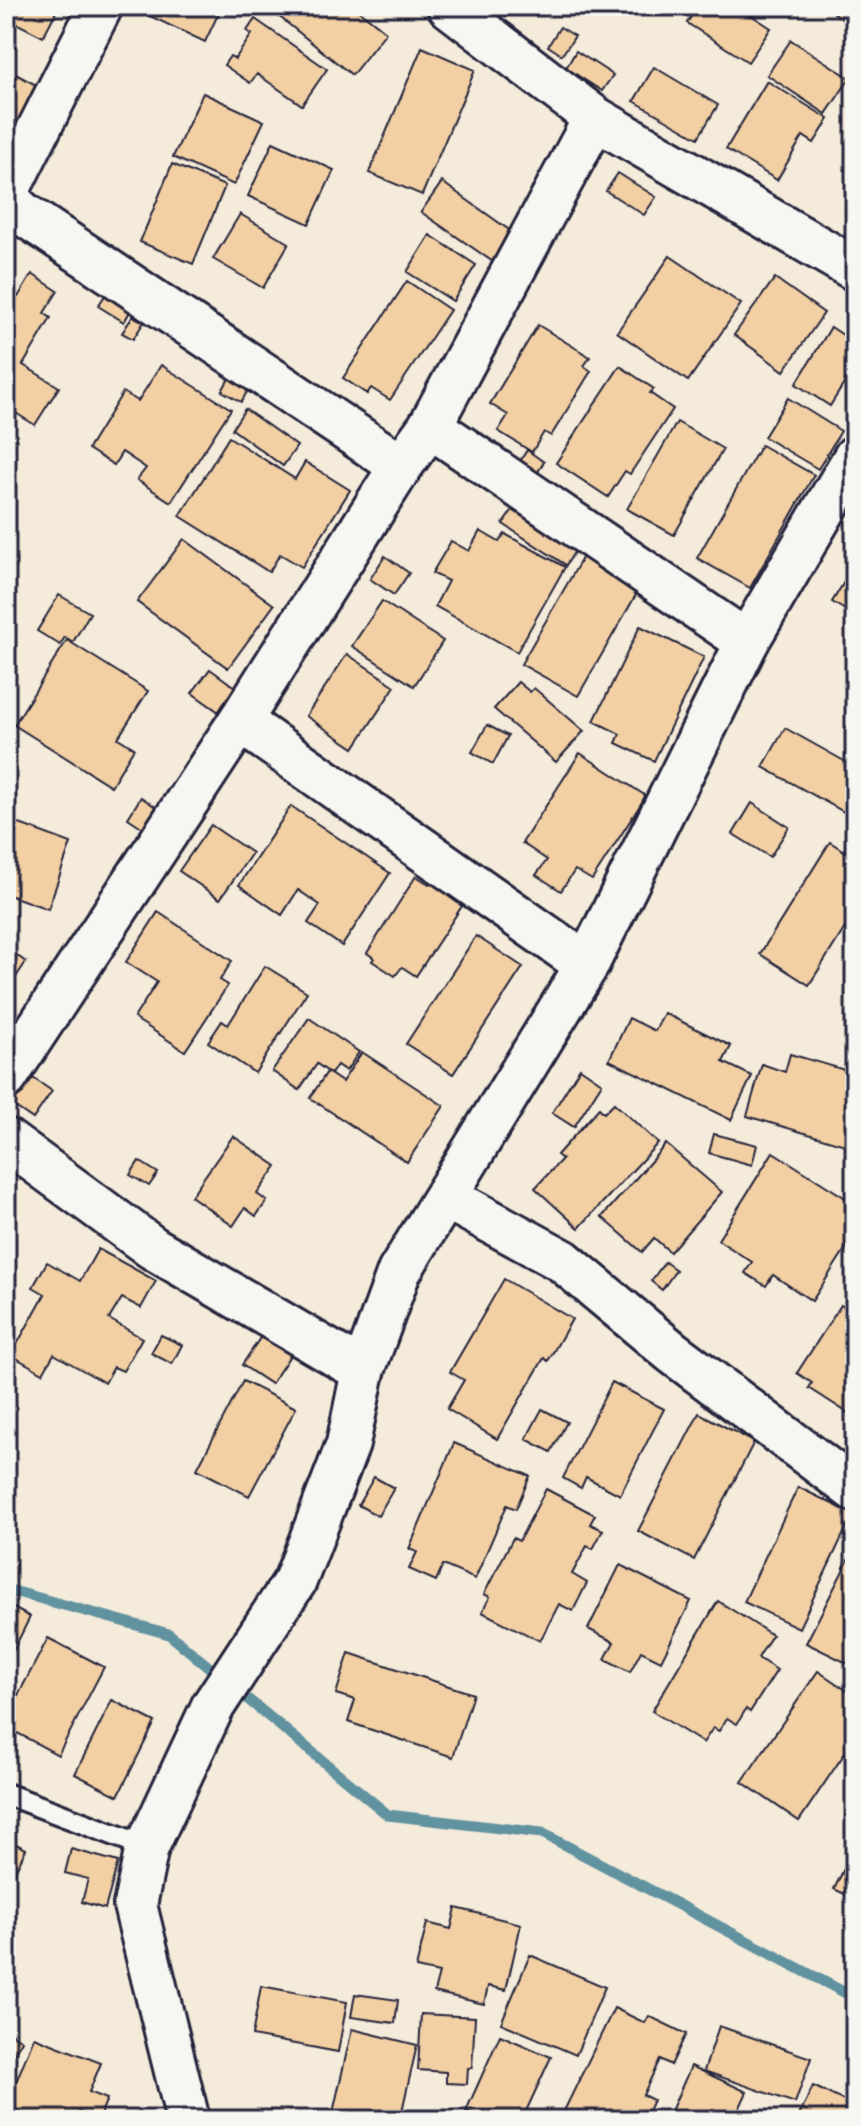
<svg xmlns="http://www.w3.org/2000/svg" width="861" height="2126" font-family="'Gochi Hand',sans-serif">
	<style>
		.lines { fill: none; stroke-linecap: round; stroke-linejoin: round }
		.stream { stroke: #6192a0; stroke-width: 11 }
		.building { fill: #f2d0a3; stroke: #22223b; stroke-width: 2 }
		.service-casing { stroke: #22223b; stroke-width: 26 }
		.minor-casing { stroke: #22223b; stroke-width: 48 }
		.service { stroke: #f6f6f2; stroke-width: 20 }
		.minor { stroke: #f6f6f2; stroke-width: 42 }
	</style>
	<rect width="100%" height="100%" fill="#f5ebda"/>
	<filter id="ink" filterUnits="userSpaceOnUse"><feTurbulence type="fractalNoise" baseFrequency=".0125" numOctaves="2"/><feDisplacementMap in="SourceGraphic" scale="16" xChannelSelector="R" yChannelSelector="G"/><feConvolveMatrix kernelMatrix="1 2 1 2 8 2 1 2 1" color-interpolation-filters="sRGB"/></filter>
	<g filter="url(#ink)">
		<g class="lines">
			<!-- stream -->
			<path class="stream" d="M6 1589 169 1634 388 1815 542 1833 855 1998"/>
		</g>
		<!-- building -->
		<g class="building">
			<path d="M6 6H59L43 37 6 18Z"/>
			<path d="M136 6H222L205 42 135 9Z"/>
			<path d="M266 6H353L386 32 352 75Z"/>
			<path d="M698 6H737L771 28 748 62 687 23Z"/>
			<path d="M825 6H855V28Z"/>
			<path d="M255 19 327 69 302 105 257 74 250 83 224 65 230 56 235 59 252 34 247 31Z"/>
			<path d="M560 27 575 36 562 55 548 46Z"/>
			<path d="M791 40 850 78 826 114 767 75Z"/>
			<path d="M422 47 475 70 422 195 369 173Z"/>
			<path d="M576 51 613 75 602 91 566 68Z"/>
			<path d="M654 67 718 105 698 138 634 101Z"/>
			<path d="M6 69 40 87 6 151Z"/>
			<path d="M767 81 829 119 814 143 803 136 777 180 726 149Z"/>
			<path d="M203 93 264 121 234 185 173 157Z"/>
			<path d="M273 142 334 170 309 224 248 196Z"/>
			<path d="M172 164 225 186 193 264 140 242Z"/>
			<path d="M618 173 656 197 644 215 606 191Z"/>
			<path d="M442 182 519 237 499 266 421 212Z"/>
			<path d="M240 214 289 243 263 288 213 259Z"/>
			<path d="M430 235 476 265 453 301 407 272Z"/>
			<path d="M670 256 741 304 688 381 617 332Z"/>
			<path d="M32 274 58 291 44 313 51 318 23 365 59 387 35 425 6 407V290L18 297Z"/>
			<path d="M775 278 824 313 784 371 734 335Z"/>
			<path d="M407 281 450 310 390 400 371 388 367 394 343 378Z"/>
			<path d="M108 291 133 306 124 322 98 306Z"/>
			<path d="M133 316 144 322 133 339 122 333Z"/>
			<path d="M538 325 590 357 584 366 591 371 551 436 544 432 532 452 498 431 508 415 490 404Z"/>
			<path d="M831 327 855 343V366L830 406 796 384Z"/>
			<path d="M161 365 231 409 171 502 137 480 146 468 122 452 114 465 88 449 123 392 138 401Z"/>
			<path d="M620 366 654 389 650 393 673 409 630 474 625 471 608 497 556 463Z"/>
			<path d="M231 375 250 387 241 402 222 391Z"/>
			<path d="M788 398 841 431 818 469 764 437Z"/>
			<path d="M245 409 297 446 283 466 232 429Z"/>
			<path d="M677 422 723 449 674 535 627 509Z"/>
			<path d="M229 437 295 479 305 462 350 490 302 567 280 554 269 572 180 516Z"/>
			<path d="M761 445 814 475 750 588 697 558Z"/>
			<path d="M527 450 544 462 536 475 519 463Z"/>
			<path d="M520 499 582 540 566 565 503 524Z"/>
			<path d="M480 531 499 542 505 534 565 567 517 652 435 606 448 581 432 573 451 541 469 551Z"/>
			<path d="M184 539 274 605 228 668 137 602Z"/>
			<path d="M585 553 641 586 578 696 521 664Z"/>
			<path d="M385 556 409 573 394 595 370 579Z"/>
			<path d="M855 564V616L832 602Z"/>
			<path d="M59 595 90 613 73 642 65 637 60 645 37 631Z"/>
			<path d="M382 601 443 641 414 686 352 646Z"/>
			<path d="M640 626 704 657 654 761 616 743 620 734 594 721Z"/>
			<path d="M67 640 148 691 118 738 134 748 111 786 14 725Z"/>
			<path d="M347 654 395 686 354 748 306 716Z"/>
			<path d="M210 669 243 693 226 717 192 693Z"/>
			<path d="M518 682 530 692 534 688 584 731 556 762 494 709Z"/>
			<path d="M487 725 508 736 493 764 472 752Z"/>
			<path d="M785 728 855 767V818L763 767Z"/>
			<path d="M580 753 646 796 592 880 575 870 561 891 536 875 547 860 522 843Z"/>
			<path d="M141 797 160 810 146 830 128 818Z"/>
			<path d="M752 803 789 827 770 857 733 834Z"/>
			<path d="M291 806 390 873 342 946 308 923 320 905 298 890 282 915 239 885Z"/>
			<path d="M6 819 71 843 48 909 6 894Z"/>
			<path d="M211 825 252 853 220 899 179 871Z"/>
			<path d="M830 842 855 858V912L809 985 760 954Z"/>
			<path d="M436 873 456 885 448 896 462 906 416 976 402 967 395 976 372 961 374 958 367 953 416 876 429 884Z"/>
			<path d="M158 912 232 961 220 980 228 985 185 1051 134 1018 157 982 126 962Z"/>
			<path d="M476 936 523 967 453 1074 406 1044Z"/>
			<path d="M6 948 26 962 6 992Z"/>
			<path d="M265 966 307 992 255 1073 208 1042 222 1021 228 1025Z"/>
			<path d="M664 1013 731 1046 723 1062 752 1076 731 1120 609 1060 629 1018 655 1031Z"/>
			<path d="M309 1018 359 1052 346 1071 337 1065 331 1074 317 1064 299 1090 272 1071Z"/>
			<path d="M362 1052 444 1106 407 1162 310 1098 327 1072 342 1082Z"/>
			<path d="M790 1054 855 1073V1148L747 1116 762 1064 785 1072Z"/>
			<path d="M580 1068 602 1083 574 1127 552 1113Z"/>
			<path d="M30 1076 52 1091 33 1119 11 1104Z"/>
			<path d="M614 1103 658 1143 579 1228 535 1188 562 1159 557 1155 599 1108 604 1113Z"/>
			<path d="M714 1134 757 1145 752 1165 709 1153Z"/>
			<path d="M233 1136 277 1166 257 1194 267 1201 256 1216 245 1208 233 1226 191 1196Z"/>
			<path d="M666 1144 722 1192 670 1252 654 1238 642 1252 602 1217Z"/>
			<path d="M773 1152 855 1204V1234L812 1301 773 1275 766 1286 745 1273 752 1262 718 1240Z"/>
			<path d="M139 1161 158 1173 149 1186 130 1175Z"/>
			<path d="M98 1249 156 1281 141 1308 122 1298 109 1319 142 1338 123 1371 114 1367 105 1383 54 1354 43 1373 11 1355 45 1294 33 1287 47 1262 80 1281Z"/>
			<path d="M665 1262 676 1270 662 1290 651 1281Z"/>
			<path d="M504 1279 572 1319 548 1361 544 1358 497 1439 447 1409 464 1380 450 1372Z"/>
			<path d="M841 1305 855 1314V1402L848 1413 809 1388 812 1383 797 1373Z"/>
			<path d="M161 1335 182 1345 172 1364 151 1353Z"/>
			<path d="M262 1335 291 1354 271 1384 242 1365Z"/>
			<path d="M243 1381 296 1408 249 1496 197 1469Z"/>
			<path d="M612 1382 664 1409 620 1495 586 1477 581 1488 563 1478Z"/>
			<path d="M542 1409 567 1422 551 1452 526 1439Z"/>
			<path d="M699 1413 754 1442 694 1560 638 1531Z"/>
			<path d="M454 1443 530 1476 516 1509 507 1505 475 1579 443 1565 436 1581 409 1569 417 1552 409 1549Z"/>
			<path d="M374 1477 394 1488 378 1516 358 1505Z"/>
			<path d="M798 1487 853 1514 799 1628 744 1602Z"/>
			<path d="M546 1489 595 1515 590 1524 603 1530 593 1549 587 1546 572 1574 587 1583 573 1611 559 1604 540 1641 482 1612 490 1597 484 1594 513 1538 519 1541Z"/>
			<path d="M855 1547V1667L806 1643Z"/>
			<path d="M620 1565 691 1601 661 1661 641 1651 630 1672 605 1659 614 1642 588 1629Z"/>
			<path d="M718 1601 772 1635 758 1658 777 1670 750 1712 746 1709 737 1724 727 1718 719 1731 713 1728 703 1743 652 1711Z"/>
			<path d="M6 1604 30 1617 6 1665Z"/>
			<path d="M48 1638 104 1667 58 1755 6 1727V1718Z"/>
			<path d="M349 1653 473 1694 453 1757 348 1722 355 1700 336 1694Z"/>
			<path d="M818 1671 855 1696V1738L799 1821 742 1782Z"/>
			<path d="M112 1700 155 1722 118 1796 75 1774Z"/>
			<path d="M6 1839 26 1849 6 1890Z"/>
			<path d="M855 1847V1899L834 1889Z"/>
			<path d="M71 1849 118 1862 105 1909 82 1902 88 1879 65 1873Z"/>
			<path d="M456 1908 521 1924 506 1990 488 1986 484 2004 434 1992 439 1973 416 1968 427 1923 451 1929Z"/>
			<path d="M530 1955 605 1987 576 2055 501 2023Z"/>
			<path d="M261 1986 347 2002 338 2052 252 2036Z"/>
			<path d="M355 1994 398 2000 395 2023 351 2017Z"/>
			<path d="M614 2008 645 2023 649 2016 686 2034 671 2065 660 2059 643 2095 653 2100 644 2120H576L563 2113Z"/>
			<path d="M421 2014 475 2017 472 2068H468L467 2084 446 2083V2072L418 2070Z"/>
			<path d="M719 2026 811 2058 795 2103 704 2071Z"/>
			<path d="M352 2029 417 2045 400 2120H346L332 2117Z"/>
			<path d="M6 2030 22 2040 6 2067Z"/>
			<path d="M500 2035 551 2057 522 2120H486L466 2111Z"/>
			<path d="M34 2037 101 2063 89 2092 107 2099 98 2120 79 2112 76 2120H39L6 2107Z"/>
			<path d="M691 2066 747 2092 734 2120H667Z"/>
			<path d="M813 2086 855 2106V2114L852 2120H797Z"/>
		</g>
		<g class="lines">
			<defs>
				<path id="service" d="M6 1794 147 1847"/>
				<g id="minor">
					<path d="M101 6 10 186 9 201 22 213 401 466"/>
					<path d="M449 6 595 118 855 269"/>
					<path d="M430 426 747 642"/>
					<path d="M240 721 587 965"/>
					<path d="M6 1077 240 721 401 466 430 426 595 118"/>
					<path d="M6 1140 153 1248 363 1371"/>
					<path d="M446 1197 563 1261 672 1352 855 1490"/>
					<path d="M188 2120 135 1905 147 1847 213 1706 295 1581 348 1444 363 1371 399 1272 587 965 747 642 855 457"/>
				</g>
			</defs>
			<!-- service casing -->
			<use href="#service" class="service-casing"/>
			<!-- minor casing -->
			<use href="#minor" class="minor-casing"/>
			<!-- service -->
			<use href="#service" class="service"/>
			<!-- minor -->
			<use href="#minor" class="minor"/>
		</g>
	</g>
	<!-- margin -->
	<rect width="861" height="2126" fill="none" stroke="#f6f6f2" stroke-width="32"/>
	<rect x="16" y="16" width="829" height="2094" fill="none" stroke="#22223b" stroke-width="3" filter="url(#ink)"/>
</svg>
